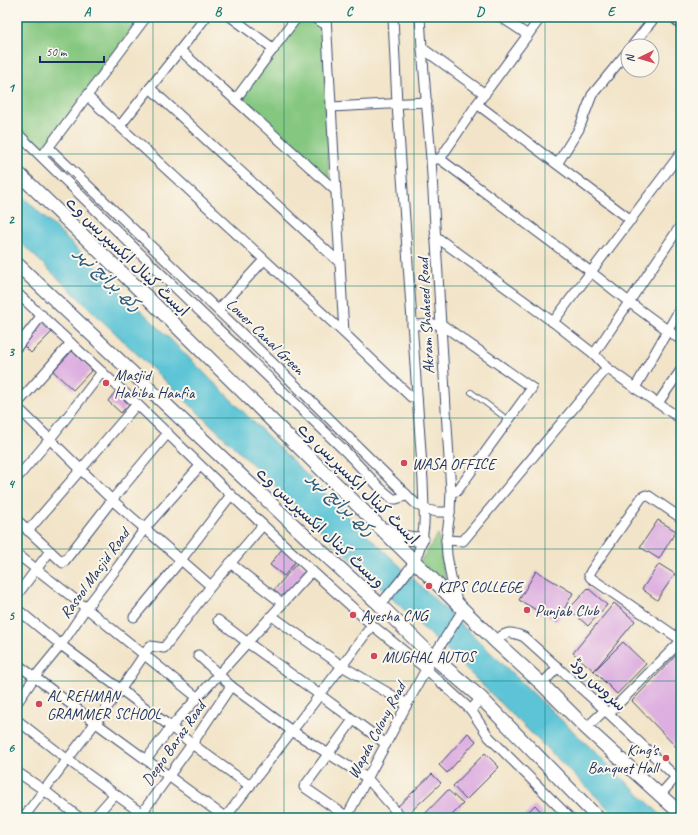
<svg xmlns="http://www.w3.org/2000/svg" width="698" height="835" font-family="Caveat,'Playpen Sans Arabic',sans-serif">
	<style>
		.green { fill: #85c780; stroke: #507b6f }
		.water { fill: #5bc4d6; stroke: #3b7a9a }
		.building { fill: #ddaee0 }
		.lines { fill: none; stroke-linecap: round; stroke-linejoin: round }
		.service-casing { stroke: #3b4a6e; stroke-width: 6 }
		.minor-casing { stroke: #3b4a6e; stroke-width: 11 }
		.tertiary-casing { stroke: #3b4a6e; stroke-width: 13 }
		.primary-casing { stroke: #3b4a6e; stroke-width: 15 }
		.service { stroke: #fff; stroke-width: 4.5 }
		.minor { stroke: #fff; stroke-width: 9 }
		.tertiary { stroke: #fff; stroke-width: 11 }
		.primary { stroke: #fff; stroke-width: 13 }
		.grid { fill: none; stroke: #0f766e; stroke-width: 1; stroke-opacity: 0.55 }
		.poi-dot { fill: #d1495b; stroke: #fbf7ec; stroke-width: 1.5 }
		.labels { text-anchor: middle; stroke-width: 4; stroke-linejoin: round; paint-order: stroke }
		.street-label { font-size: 16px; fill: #1b2f5e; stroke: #fbf7ec }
		.poi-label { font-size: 16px; fill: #1b2f5e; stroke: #fbf7ec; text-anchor: start }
		.water-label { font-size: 17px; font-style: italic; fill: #2e5c82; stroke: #fbf7ec }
		.neatline { fill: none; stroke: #0f766e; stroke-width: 1.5 }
		.grid-label { font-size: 13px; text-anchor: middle; font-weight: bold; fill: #0f766e }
	</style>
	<rect width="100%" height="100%" fill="#fbf7ec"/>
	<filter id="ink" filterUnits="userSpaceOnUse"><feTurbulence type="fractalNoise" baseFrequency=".025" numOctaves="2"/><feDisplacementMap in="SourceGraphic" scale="8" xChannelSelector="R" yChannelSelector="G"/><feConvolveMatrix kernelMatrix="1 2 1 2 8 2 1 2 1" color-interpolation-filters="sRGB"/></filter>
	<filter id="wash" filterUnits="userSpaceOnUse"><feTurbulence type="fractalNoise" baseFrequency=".012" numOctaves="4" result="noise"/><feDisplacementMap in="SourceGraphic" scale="16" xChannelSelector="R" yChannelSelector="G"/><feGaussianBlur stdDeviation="0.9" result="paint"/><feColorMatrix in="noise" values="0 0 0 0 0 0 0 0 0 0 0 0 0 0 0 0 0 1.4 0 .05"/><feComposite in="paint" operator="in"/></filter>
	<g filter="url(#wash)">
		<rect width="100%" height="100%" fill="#f2e4c8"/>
		<!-- green -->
		<g class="green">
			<path d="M17 17H140L43 149 17 125Z"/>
			<path d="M300 17H304L323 28 329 182 239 100Z"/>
			<path d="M438 534 447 588 419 563Z"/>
		</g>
		<!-- water -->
		<path class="water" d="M17 191 160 329 360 528 664 818H618L471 674 17 239Z"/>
		<g id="blocks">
			<!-- building -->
			<g class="building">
				<path d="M43 321 53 331 31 353 21 343Z"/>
				<path d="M72 351 92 370 73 390 53 371Z"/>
				<path d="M115 392 129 404 121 413 108 401Z"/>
				<path d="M658 520 676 531 659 559 640 547Z"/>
				<path d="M282 549 297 560 284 576 270 565Z"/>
				<path d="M298 562 307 569 282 597 274 590Z"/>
				<path d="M659 564 675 574 657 600 642 589Z"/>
				<path d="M536 571 573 593 557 622 519 600Z"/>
				<path d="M588 588 607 605 588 626 569 609Z"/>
				<path d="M614 603 635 621 594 671 573 653Z"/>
				<path d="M623 642 646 664 617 694 594 671Z"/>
				<path d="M681 650V746L678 749 632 701Z"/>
				<path d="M468 733 476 741 447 773 439 765Z"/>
				<path d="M485 753 499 767 466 800 453 786Z"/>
				<path d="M432 774 441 783 405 817 396 808Z"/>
				<path d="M448 790 463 804 449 818H421Z"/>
				<path d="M535 805 547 818H522Z"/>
			</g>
		</g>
	</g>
	<g filter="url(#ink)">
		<use href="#blocks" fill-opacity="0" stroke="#3b4a6e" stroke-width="1"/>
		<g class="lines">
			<defs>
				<path id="service" d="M471 392 508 420"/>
				<g id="minor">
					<path d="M231 17 274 49"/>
					<path d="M313 17 326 25"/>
					<path d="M326 17 344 333"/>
					<path d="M393 17 397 104 423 481 424 509 437 512H450"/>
					<path d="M501 17 528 35"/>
					<path d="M632 46 655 17"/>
					<path d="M422 48 485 94"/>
					<path d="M180 50 336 191"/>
					<path d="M150 88 340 263"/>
					<path d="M87 96 344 333 411 397H417"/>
					<path d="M235 100 297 17"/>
					<path d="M477 104 631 220"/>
					<path d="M331 107 427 102"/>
					<path d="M120 126 206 17"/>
					<path d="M17 133 156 269 346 452 381 489 393 499H396L403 497 406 494"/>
					<path d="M49 148 278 368 415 503 424 509C425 524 423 539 418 553 411 571 392 590 380 605"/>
					<path d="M45 152 146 17"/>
					<path d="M436 159H440L477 104 541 17"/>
					<path d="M440 159 591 272 629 302 681 340"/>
					<path d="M557 164 579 129 592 95 628 51"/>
					<path d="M435 236 553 322 594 354 607 368 635 388 681 419"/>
					<path d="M17 293 102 372 137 404 231 495 312 571 372 625 426 669 471 710"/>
					<path d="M218 310 264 260"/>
					<path d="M553 322 681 153"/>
					<path d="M412 325 441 324 532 388 457 491 451 492"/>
					<path d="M17 347 42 315"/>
					<path d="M594 354 681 225"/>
					<path d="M635 388 681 307"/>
					<path d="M658 403 681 370"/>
					<path d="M17 404 71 343"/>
					<path d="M17 407 112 500 211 586"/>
					<path d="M17 478 50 439 102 372"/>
					<path d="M681 518 649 496 646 495 642 497 591 571 589 575 591 578 681 640"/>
					<path d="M17 520 63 563 112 500 168 433"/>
					<path d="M28 531 137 404"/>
					<path d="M446 540 463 541 607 368"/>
					<path d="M17 554 86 608 198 698"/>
					<path d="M230 563 282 603"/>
					<path d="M17 595 50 551"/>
					<path d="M17 609 61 645 171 727 192 744 250 786"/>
					<path d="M272 616 342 666 407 704"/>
					<path d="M134 617 181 560 231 495"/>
					<path d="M218 620 248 643 320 695 386 744"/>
					<path d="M495 641C506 631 511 631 524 637L605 710 676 777"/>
					<path d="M198 655 231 686 292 731 367 778 402 818"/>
					<path d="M17 664 96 723 226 818"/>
					<path d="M542 684 558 667"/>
					<path d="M481 698 471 710 489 737 570 818"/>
					<path d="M17 703 34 678 61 645 86 608 120 564 145 528 200 466"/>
					<path d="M609 713 681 641"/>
					<path d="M17 720 68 760 148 818"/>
					<path d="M586 728 605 710"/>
					<path d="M146 760 171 727 312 571"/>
					<path d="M17 772 44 790 80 818"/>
					<path d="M660 795 676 777 681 782"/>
					<path d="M346 816 304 787 353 720"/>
					<path d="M139 817 192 744 231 686"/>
					<path d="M23 818 121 689 150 646 164 648 211 586 263 525"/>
					<path d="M94 818 115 794"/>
					<path d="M225 818 342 666 372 625"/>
					<path d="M346 818 426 669 433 657 463 610 457 600 453 589 447 555 446 540 450 512 451 492 431 159 422 48 420 17"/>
				</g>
				<path id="tertiary" d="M674 17 681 23"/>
				<g id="primary">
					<path d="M17 172 150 300 495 641 542 684 586 728 681 814"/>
					<path d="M17 264 107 349 320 550 380 605 433 657 481 698 598 818"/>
					<path d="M387 530C399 537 408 539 422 539"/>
				</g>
			</defs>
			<!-- service casing -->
			<use href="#service" class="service-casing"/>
			<!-- minor casing -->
			<use href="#minor" class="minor-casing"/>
			<!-- tertiary casing -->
			<use href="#tertiary" class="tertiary-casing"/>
			<!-- primary casing -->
			<use href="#primary" class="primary-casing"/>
			<!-- service -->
			<use href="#service" class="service"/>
			<!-- minor -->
			<use href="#minor" class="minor"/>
			<!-- tertiary -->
			<use href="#tertiary" class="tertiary"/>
			<!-- primary -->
			<use href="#primary" class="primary"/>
		</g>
	</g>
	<!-- grid -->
	<path class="grid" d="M153 17V818M284 17V818M414 17V818M545 17V818M17 154H681M17 286H681M17 418H681M17 549H681M17 681H681"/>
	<!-- markers -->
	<g class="poi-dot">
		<circle cx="106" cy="383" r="4"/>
		<circle cx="404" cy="463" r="4"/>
		<circle cx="429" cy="586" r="4"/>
		<circle cx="527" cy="610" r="4"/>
		<circle cx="353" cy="615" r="4"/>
		<circle cx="374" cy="656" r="4"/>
		<circle cx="39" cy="704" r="4"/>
		<circle cx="666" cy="758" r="4"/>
	</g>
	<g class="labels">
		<!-- street labels -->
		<g class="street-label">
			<text transform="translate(128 256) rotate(44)" y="6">ایسٹ کینال ایکسپریس وے</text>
			<text transform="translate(425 316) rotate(-93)" y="6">Akram Shaheed Road</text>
			<text transform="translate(266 336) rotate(44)" y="6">Lower Canal Green</text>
			<text transform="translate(359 483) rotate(45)" y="6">ایسٹ کینال ایکسپریس وے</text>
			<text transform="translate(321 527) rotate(43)" y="6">ویسٹ کینال ایکسپریس وے</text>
			<text transform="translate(94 573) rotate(-54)" y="6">Rasool Masjid Road</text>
			<text transform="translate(599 684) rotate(43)" y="6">سروس روڈ</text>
			<text transform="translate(376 730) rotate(-62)" y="6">Wapda Colony Road</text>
			<text transform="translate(173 743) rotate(-55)" y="6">Deepo Baraz Road</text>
		</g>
		<!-- poi labels -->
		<g class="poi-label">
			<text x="114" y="380">Masjid<tspan x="114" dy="18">Habiba Hanfia</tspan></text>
			<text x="412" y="469">WASA OFFICE</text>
			<text x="437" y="592">KIPS COLLEGE</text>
			<text x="535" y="616">Punjab Club</text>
			<text x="361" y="621">Ayesha CNG</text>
			<text x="382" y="662">MUGHAL AUTOS</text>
			<text x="47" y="701">AL REHMAN<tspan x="47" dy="18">GRAMMER SCHOOL</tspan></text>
			<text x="658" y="755" text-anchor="end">King's<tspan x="658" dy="18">Banquet Hall</tspan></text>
		</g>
		<!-- water labels -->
		<g class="water-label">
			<text transform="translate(109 279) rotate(44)" y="6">رکھ برانچ نہر</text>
			<text transform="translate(342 504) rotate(44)" y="6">رکھ برانچ نہر</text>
		</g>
	</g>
	<!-- margin -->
	<rect width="698" height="835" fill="none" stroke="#fbf7ec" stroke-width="44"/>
	<!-- north arrow -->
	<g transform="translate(640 58) rotate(265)"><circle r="19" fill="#fbf7ec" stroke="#a1a7b3"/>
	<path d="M0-3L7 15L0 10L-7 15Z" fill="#d1495b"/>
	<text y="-6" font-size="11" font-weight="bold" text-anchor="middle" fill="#1b2f5e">N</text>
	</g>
	<!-- scale -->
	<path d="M40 56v6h64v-6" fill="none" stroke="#1b2f5e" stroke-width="2"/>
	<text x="46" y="56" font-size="12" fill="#1b2f5e" stroke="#fbf7ec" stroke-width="3" paint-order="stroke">50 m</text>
	<rect x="22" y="22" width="654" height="791" class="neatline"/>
	<g class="grid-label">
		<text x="87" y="16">A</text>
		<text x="218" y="16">B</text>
		<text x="349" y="16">C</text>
		<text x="480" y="16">D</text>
		<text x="611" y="16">E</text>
		<text x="11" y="92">1</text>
		<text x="11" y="224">2</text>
		<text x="11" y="356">3</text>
		<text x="11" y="488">4</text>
		<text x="11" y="620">5</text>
		<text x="11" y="752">6</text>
	</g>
</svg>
